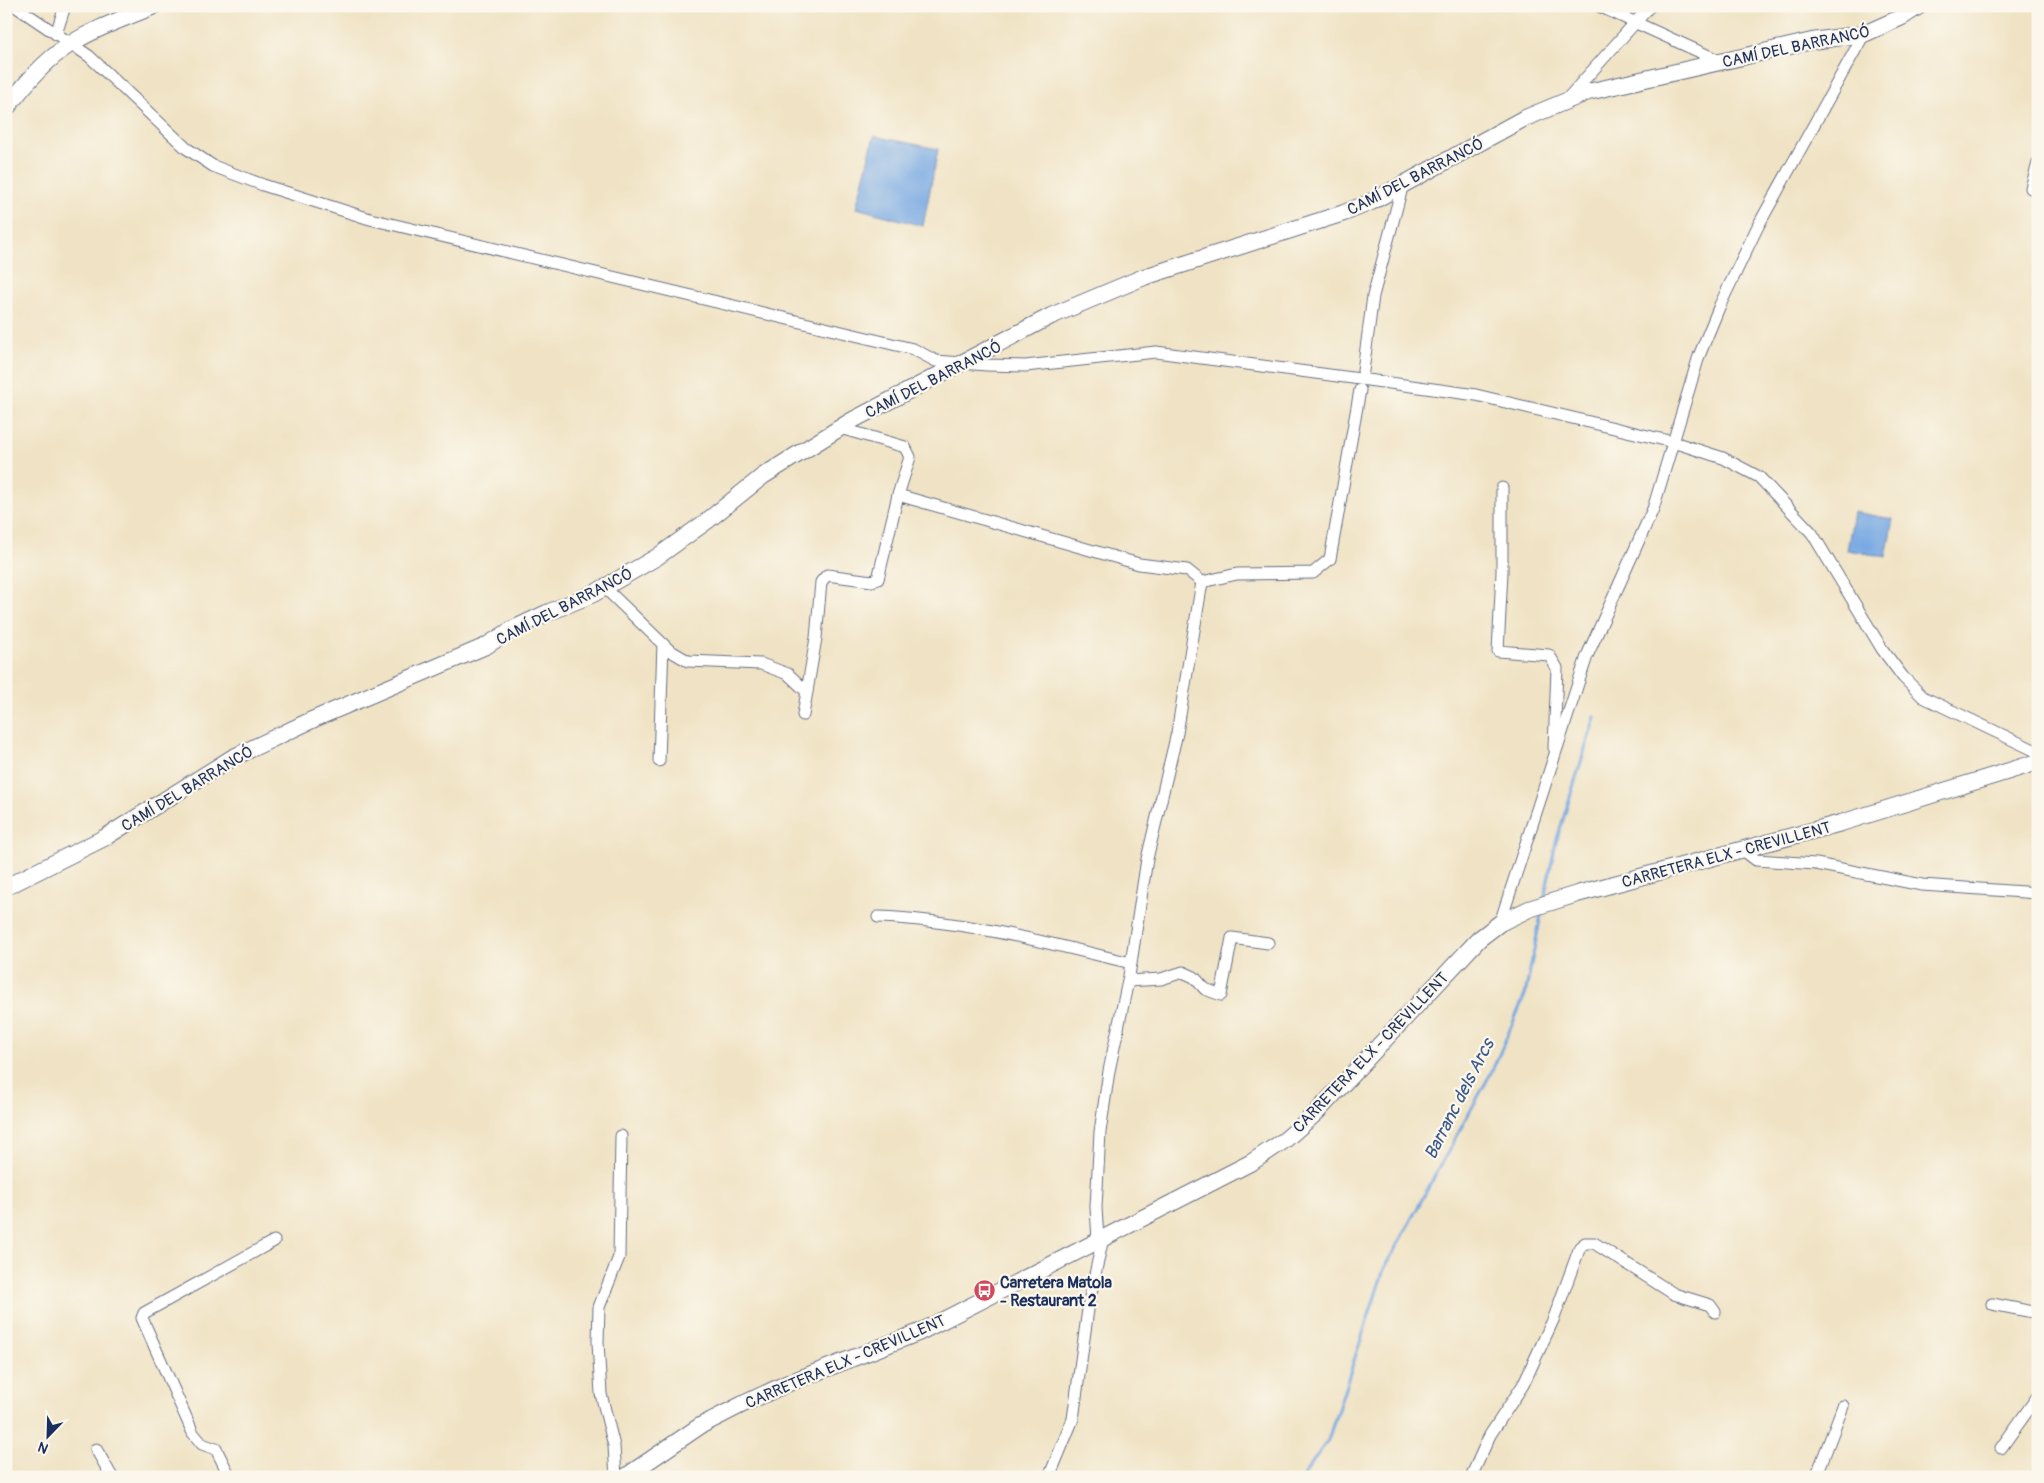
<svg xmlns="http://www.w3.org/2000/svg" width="2044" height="1483" font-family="Pangolin,sans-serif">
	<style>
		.water { fill: #77a8e2; stroke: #496ca0 }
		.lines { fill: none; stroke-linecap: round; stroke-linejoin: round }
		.stream { stroke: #77a8e2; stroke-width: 3 }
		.street-casing { stroke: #666e82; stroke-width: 13 }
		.secondary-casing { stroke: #666e82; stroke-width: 18 }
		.street { stroke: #fff; stroke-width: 11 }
		.secondary { stroke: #fff; stroke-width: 16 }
		.labels { text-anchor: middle; stroke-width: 4.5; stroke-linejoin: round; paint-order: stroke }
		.street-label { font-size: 16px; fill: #1b2f5e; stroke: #fbf7ec }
		.poi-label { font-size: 16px; font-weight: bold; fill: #1b2f5e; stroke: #fbf7ec; text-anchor: start }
		.water-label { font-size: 18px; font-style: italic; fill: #3b598c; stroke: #fbf7ec }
	</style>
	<rect width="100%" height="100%" fill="#fbf7ec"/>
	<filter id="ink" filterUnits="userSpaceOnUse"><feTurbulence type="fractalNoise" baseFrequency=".02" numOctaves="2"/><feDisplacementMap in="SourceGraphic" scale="10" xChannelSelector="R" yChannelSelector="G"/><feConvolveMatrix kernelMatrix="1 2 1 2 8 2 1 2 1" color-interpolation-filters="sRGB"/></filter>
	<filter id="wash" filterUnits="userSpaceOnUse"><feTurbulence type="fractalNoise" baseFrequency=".0096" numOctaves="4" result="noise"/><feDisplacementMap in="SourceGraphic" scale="20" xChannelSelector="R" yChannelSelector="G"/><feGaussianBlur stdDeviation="1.12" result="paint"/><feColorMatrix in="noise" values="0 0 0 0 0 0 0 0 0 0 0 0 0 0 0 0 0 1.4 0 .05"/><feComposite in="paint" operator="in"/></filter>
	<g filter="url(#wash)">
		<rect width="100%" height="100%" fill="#f0e3c5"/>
		<!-- water -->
		<g class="water">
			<path d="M874 136 938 149 923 226 856 208Z"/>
			<path d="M1854 512 1893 519 1886 557 1847 550Z"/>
		</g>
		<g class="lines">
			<!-- stream -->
			<g class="stream">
				<path d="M1544 899 1556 842 1595 717"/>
				<path d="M1302 1477 1328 1440 1384 1269 1491 1073 1525 995 1542 910"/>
			</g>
		</g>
	</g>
	<g filter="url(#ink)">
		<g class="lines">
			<defs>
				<g id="street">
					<path d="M15 6 89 56 186 148 213 166 263 185 370 219 913 349 936 361 987 365 1025 366 1156 352 1390 383 1476 395 1673 442 1723 458 1759 477 1812 533 1882 649 1903 677 1923 697 2038 752"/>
					<path d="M1599 6 1722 62"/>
					<path d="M56 34 65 6"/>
					<path d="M1568 98 1650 6"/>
					<path d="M2031 188 2038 163"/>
					<path d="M1363 371 1373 296 1403 184"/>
					<path d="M840 428 905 447 910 457 898 495"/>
					<path d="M1502 488V572L1498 651 1549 655 1557 668 1554 748"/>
					<path d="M1202 582 1237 574 1313 573 1330 559 1360 390"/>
					<path d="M605 588 669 650 688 661 761 664 788 674 807 692"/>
					<path d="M803 715 816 638 821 582 827 575 872 581 878 579 898 495 1139 564 1187 570 1202 582"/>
					<path d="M659 761 663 644"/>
					<path d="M1743 850 1756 860 1816 864 1922 885 2038 893"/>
					<path d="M878 917C964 920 1047 943 1131 963"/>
					<path d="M1500 923 1587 656 1653 509 1699 356 1720 305 1758 226 1864 34"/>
					<path d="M1128 981 1161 979 1183 972 1194 977 1205 989 1221 995 1232 938 1268 943"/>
					<path d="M1098 1240 1096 1207 1100 1132 1109 1071 1129 976 1147 859 1177 733 1202 582"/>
					<path d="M1992 1304 2038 1313"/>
					<path d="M2001 1448 2038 1396"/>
					<path d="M96 1449 112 1477"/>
					<path d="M230 1477 216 1449 202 1444 193 1433 142 1318 144 1313 274 1241"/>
					<path d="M616 1477 614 1446 601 1394 598 1342 599 1307 619 1257 621 1136"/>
					<path d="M1049 1477 1073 1419 1089 1302 1103 1238"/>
					<path d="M1471 1477 1490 1435 1523 1385 1554 1318 1580 1247 1585 1243H1594L1674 1294 1710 1305 1715 1312"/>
					<path d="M1816 1477 1843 1406"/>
				</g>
				<g id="secondary">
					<path d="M6 109C24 85 44 61 69 45 95 28 126 18 154 6"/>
					<path d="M6 887 104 838 232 758 314 719 486 646 511 630 547 613 593 594 657 557 707 521 763 476 851 421 1051 316 1144 277 1344 213 1371 202 1523 119 1588 92 1812 41 1864 34 1902 17 1919 6"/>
					<path d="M625 1477 700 1426 743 1404 786 1384 920 1332 1252 1162 1285 1140 1316 1113 1479 939 1500 923 1529 909 1577 894 1841 823 2038 762"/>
				</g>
			</defs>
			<!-- street casing -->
			<use href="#street" class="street-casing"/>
			<!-- secondary casing -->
			<use href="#secondary" class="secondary-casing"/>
			<!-- street -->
			<use href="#street" class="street"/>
			<!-- secondary -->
			<use href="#secondary" class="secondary"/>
		</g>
	</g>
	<!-- icons -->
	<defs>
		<symbol id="bus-disc" viewBox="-11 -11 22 22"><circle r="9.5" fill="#d1495b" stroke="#fbf7ec"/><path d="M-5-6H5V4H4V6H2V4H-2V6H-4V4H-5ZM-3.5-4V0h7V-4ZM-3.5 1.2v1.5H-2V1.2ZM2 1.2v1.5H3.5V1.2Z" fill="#fff"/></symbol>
	</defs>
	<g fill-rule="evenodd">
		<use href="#bus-disc" x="972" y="1278" width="25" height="25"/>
	</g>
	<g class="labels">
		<!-- street labels -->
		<g class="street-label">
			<text transform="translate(1796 46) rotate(-12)" y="6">CAMÍ DEL BARRANCÓ</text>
			<text transform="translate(1415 176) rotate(-27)" y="6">CAMÍ DEL BARRANCÓ</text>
			<text transform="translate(933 379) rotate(-27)" y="6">CAMÍ DEL BARRANCÓ</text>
			<text transform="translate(564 606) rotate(-27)" y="6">CAMÍ DEL BARRANCÓ</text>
			<text transform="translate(187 788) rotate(-31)" y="6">CAMÍ DEL BARRANCÓ</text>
			<text transform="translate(1726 854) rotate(-15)" y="6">CARRETERA ELX - CREVILLENT</text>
			<text transform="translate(1370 1052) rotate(-46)" y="6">CARRETERA ELX - CREVILLENT</text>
			<text transform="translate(845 1361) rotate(-23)" y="6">CARRETERA ELX - CREVILLENT</text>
		</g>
		<!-- poi labels -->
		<g class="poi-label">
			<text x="1000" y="1288">Carretera Matola<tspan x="1000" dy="18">- Restaurant 2</tspan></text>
		</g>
		<!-- water labels -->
		<g class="water-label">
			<text transform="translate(1459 1099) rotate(-63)" y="6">Barranc dels Arcs</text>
		</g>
	</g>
	<!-- margin -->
	<rect width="2044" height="1483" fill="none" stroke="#fbf7ec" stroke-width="25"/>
	<!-- north arrow -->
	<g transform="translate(48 1436) rotate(203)" stroke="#fbf7ec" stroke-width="4" paint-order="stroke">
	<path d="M0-4L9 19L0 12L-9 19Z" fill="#1b2f5e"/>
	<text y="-8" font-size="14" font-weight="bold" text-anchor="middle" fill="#1b2f5e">N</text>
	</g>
</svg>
